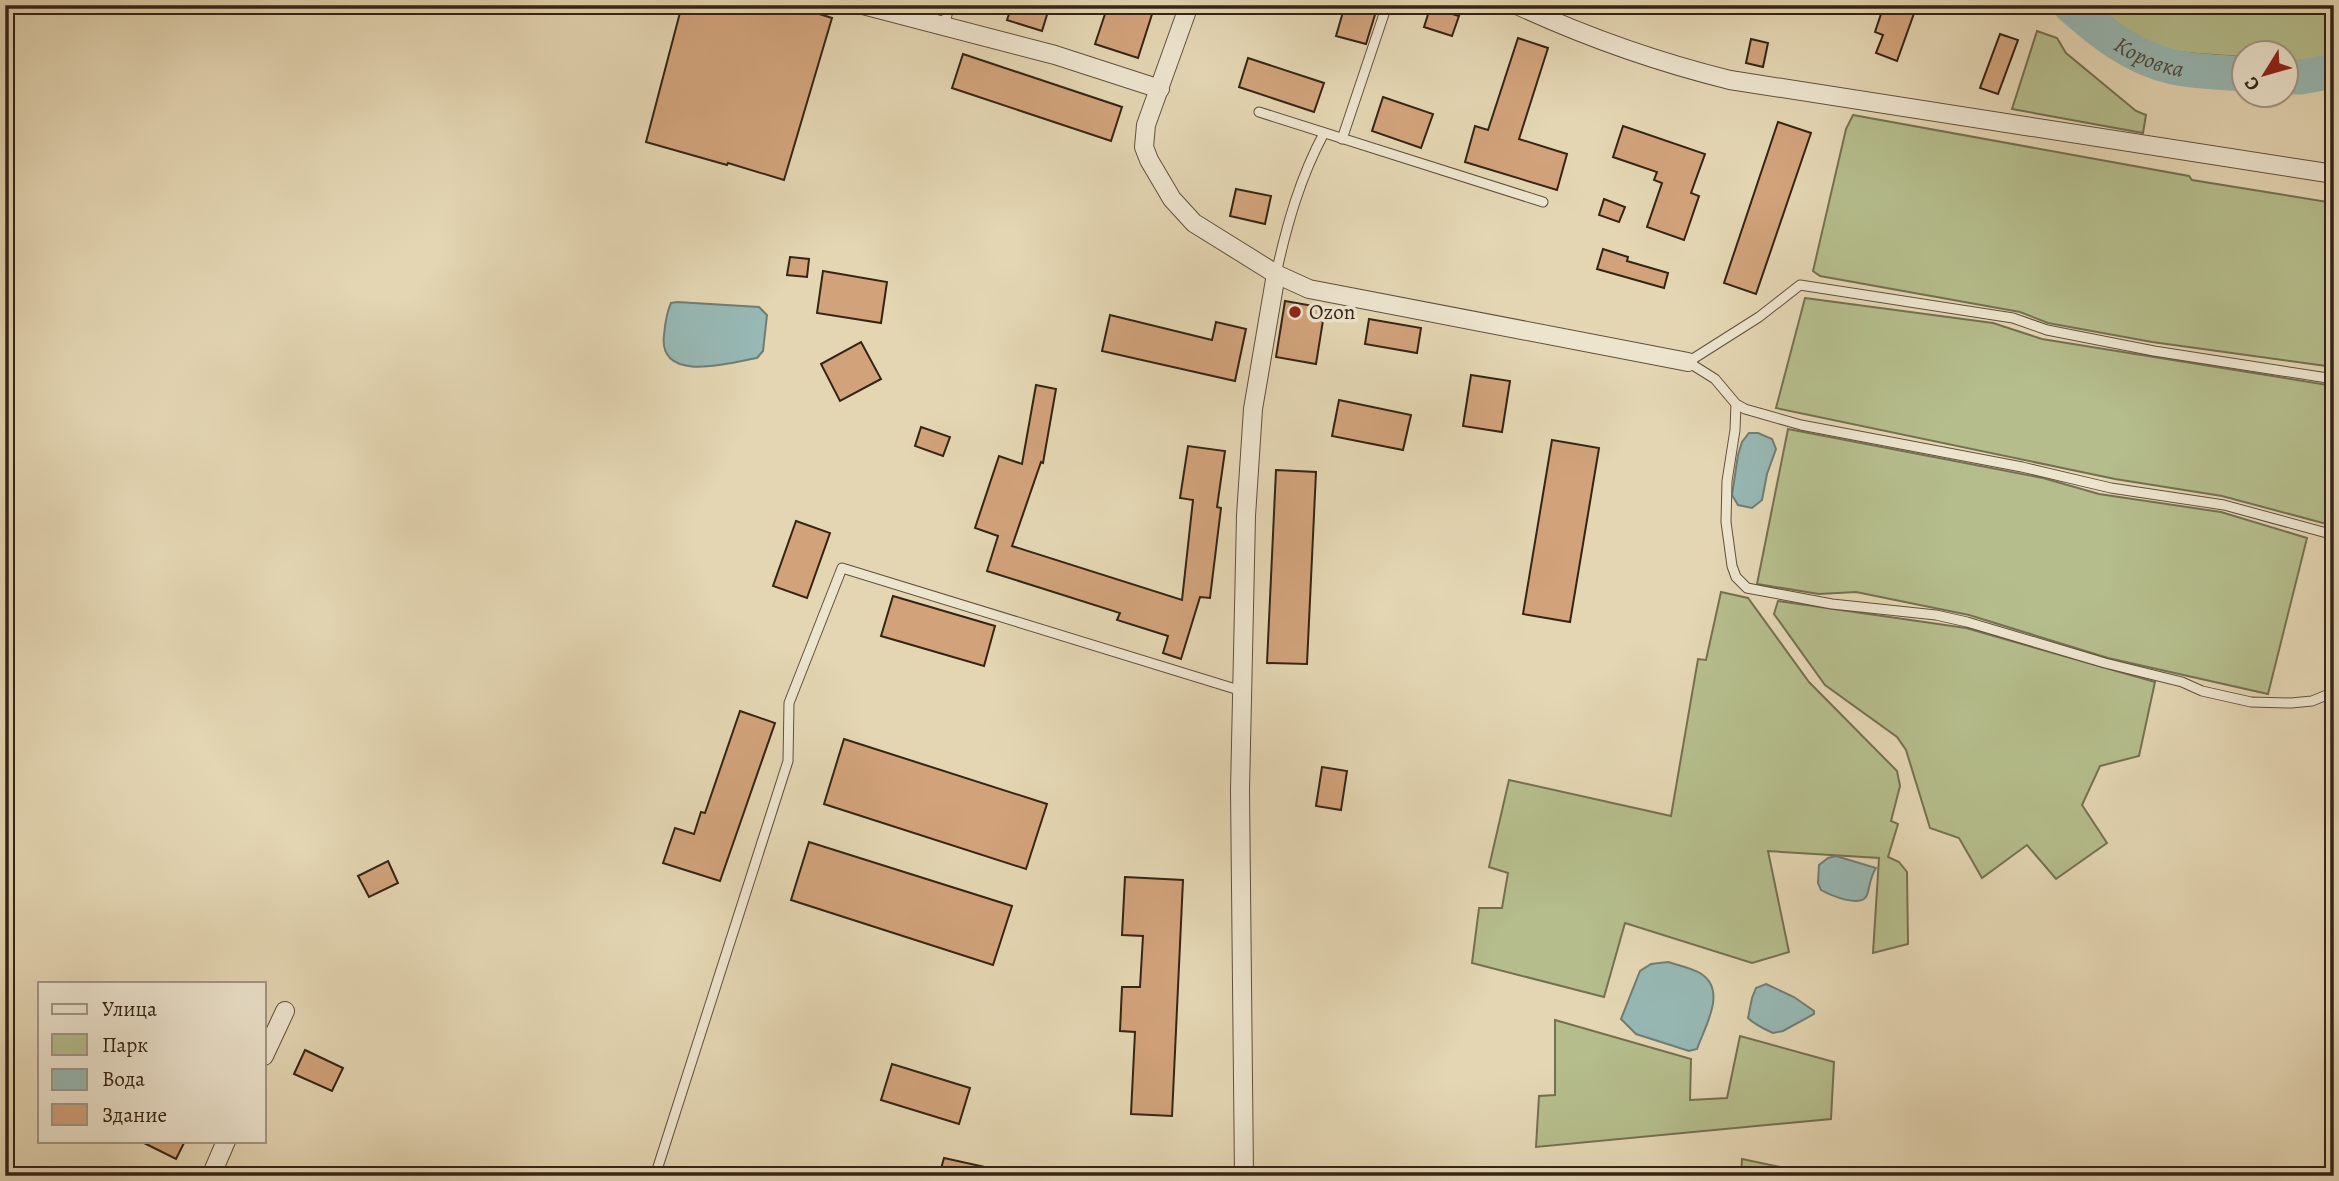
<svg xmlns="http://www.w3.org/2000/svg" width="2339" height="1181" font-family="Alegreya,serif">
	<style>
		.green { fill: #b5bd8c; stroke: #757050; stroke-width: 2 }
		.water { fill: #97b8b4; stroke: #707d74; stroke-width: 2 }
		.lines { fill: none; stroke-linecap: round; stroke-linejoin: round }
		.river { stroke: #97b8b4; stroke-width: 35 }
		.building { fill: #d2a37b; stroke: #352415; stroke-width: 2 }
		.lane-casing { stroke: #61503c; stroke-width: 11 }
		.street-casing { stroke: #61503c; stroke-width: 20 }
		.lane { stroke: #ede4ce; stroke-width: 9 }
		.street { stroke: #ede4ce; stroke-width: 18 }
		.poi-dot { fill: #8f2418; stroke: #ede4ce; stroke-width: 2.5 }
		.labels { text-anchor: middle; stroke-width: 7; stroke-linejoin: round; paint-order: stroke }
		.poi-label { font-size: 21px; fill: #352415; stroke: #ede4ce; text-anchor: start }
		.water-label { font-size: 23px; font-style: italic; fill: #4e493d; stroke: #ede4ce }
	</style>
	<rect width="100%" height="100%" fill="#e4d6b3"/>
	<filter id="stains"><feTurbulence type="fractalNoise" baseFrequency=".00286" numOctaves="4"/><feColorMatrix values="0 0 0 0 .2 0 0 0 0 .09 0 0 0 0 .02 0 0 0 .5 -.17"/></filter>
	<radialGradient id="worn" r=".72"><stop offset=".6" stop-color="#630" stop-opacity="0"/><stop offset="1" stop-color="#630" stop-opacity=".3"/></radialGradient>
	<!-- green -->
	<g class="green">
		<path d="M2082 5H2334V57C2318 65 2303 63 2287 61L2286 52H2244V57C2182 53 2128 54 2082 5Z"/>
		<path d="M2037 31 2057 38 2066 53 2136 111 2146 115 2143 133 2012 109Z"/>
		<path d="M1853 115 2189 176 2192 180 2334 203V367L2152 342 2048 323 2020 312 1820 276 1813 271 1846 129Z"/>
		<path d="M1805 298 1993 323 2042 339 2334 386V526L2222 496 2115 479 1776 408Z"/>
		<path d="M1788 429 2043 478 2099 494 2221 512 2307 538 2268 694 2108 658 1969 615 1856 592 1819 594 1757 584Z"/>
		<path d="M1721 592 1748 598 1809 682 1897 771 1900 786 1891 821 1898 824 1888 857 1899 862 1907 872 1908 944 1873 953 1879 858 1768 851 1789 952 1752 963 1625 923 1604 997 1472 963 1479 908H1502L1508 873 1489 867 1509 780 1671 816 1698 659 1706 660Z"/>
		<path d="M1778 601 1966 628 2155 682 2139 756 2100 766 2082 805 2107 843 2056 879 2027 845 1982 878 1959 838 1930 828 1906 750 1897 737 1825 685 1774 614Z"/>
		<path d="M1555 1020 1691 1059 1690 1100 1727 1098 1740 1036 1834 1062 1831 1119 1536 1147 1539 1096 1555 1095Z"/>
		<path d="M1742 1159 1790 1169 1789 1176H1741Z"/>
	</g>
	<!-- water -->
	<g class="water">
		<path d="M677 302 759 307 767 315 763 351 757 358C730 363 658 384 664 335 665 324 666 314 671 303Z"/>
		<path d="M1749 433H1758L1772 439 1776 449 1767 474 1762 500 1752 508 1738 505 1732 495 1738 455 1742 442Z"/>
		<path d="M1836 856 1876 868C1870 877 1870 886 1867 895 1862 909 1830 895 1821 890L1818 883 1819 865 1828 858Z"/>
		<path d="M1668 962C1678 965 1691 968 1700 973 1728 990 1705 1026 1697 1049L1689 1051 1636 1034 1621 1019 1640 971 1651 964Z"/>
		<path d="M1766 984 1794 997 1814 1011V1014L1783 1031 1773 1033C1764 1029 1755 1025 1748 1018L1752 998 1756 988Z"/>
	</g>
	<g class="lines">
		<!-- river -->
		<g class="river">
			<path id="s1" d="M2070 5C2100 32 2133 58 2173 67 2196 72 2221 72 2244 74"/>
			<path d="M2286 77H2300L2334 71"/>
		</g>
	</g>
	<!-- building -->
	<g class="building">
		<path d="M682 5H791L832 18 784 180 728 163 727 165 646 142Z"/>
		<path d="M1012 5H1050L1042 31 1007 20Z"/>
		<path d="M1108 5H1155L1138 58 1095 44Z"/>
		<path d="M1345 5H1378L1366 44 1336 36Z"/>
		<path d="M1431 5H1451L1449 13 1459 16 1452 36 1424 27Z"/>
		<path d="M1884 5H1917L1897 61 1876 53 1883 35 1875 32Z"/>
		<path d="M2000 34 2018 40 1998 94 1980 88Z"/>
		<path d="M1518 38 1548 48 1519 139 1567 154 1557 190 1465 162 1475 126 1488 130Z"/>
		<path d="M1751 39 1768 43 1763 67 1746 63Z"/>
		<path d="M963 54 1122 107 1111 141 952 88Z"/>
		<path d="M1248 58 1324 83 1314 112 1239 87Z"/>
		<path d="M1383 97 1433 114 1421 148 1372 131Z"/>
		<path d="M1778 122 1811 133 1756 294 1724 283Z"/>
		<path d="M1623 126 1705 154 1691 193 1699 196 1684 240 1647 227 1662 183 1654 180 1657 172 1613 157Z"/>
		<path d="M1236 189 1271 196 1265 224 1230 216Z"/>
		<path d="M1604 199 1625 207 1619 222 1599 215Z"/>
		<path d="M1603 249 1628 257 1627 261 1668 273 1664 288 1597 269Z"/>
		<path d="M790 257 809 259 807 277 787 275Z"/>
		<path d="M823 271 887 282 881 323 817 313Z"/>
		<path d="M1285 301 1325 308 1316 364 1276 357Z"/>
		<path d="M1110 315 1212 340 1216 322 1246 329 1235 381 1102 351Z"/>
		<path d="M1369 319 1421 328 1417 353 1365 344Z"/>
		<path d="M861 342 881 379 840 401 821 364Z"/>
		<path d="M1471 375 1510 381 1502 432 1463 426Z"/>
		<path d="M1036 385 1056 389 1043 463 1041 462 1012 546 1182 600 1193 500 1180 498 1188 446 1225 451 1217 507 1221 508 1210 598 1200 597 1181 659 1163 653 1168 636 1117 620 1120 613 987 571 998 536 975 528 999 456 1022 464Z"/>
		<path d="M1339 400 1411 415 1403 450 1332 436Z"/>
		<path d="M921 427 950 437 943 456 915 446Z"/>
		<path d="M1552 440 1599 448 1570 622 1523 614Z"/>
		<path d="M1276 470 1316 472 1307 664 1267 663Z"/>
		<path d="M796 521 830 533 807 598 773 586Z"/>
		<path d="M893 596 995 626 984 666 881 636Z"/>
		<path d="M740 711 775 723 720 881 663 863 675 828 694 834 701 812 705 813Z"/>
		<path d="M844 739 1047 804 1026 869 824 804Z"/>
		<path d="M1322 767 1347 771 1341 810 1316 806Z"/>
		<path d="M809 842 1012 906 993 965 791 900Z"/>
		<path d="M388 861 398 883 369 897 358 876Z"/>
		<path d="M1125 877 1183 880 1172 1116 1131 1114 1135 1032 1120 1031 1122 987H1140L1143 936 1122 935Z"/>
		<path d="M305 1050 343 1068 332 1091 294 1074Z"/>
		<path d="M892 1064 970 1088 959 1124 881 1100Z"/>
		<path d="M140 1141H185L176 1159Z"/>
		<path d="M944 1158 994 1169 993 1176H939Z"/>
	</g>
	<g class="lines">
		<defs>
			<g id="lane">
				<path d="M944 25 950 5"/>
				<path d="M1259 112 1543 202"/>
				<path d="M1342 139 1387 5"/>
				<path d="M1276 274C1287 224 1300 178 1324 133"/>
				<path d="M1688 362 1759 317 1800 285 2013 318 2047 330 2154 351 2334 379"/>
				<path d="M1688 362 1715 379 1736 404 1745 409 1801 425 2022 467 2111 488 2224 505 2334 535"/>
				<path d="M1736 404 1735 430 1727 481 1726 522 1732 566 1736 577 1747 588 1832 604 1936 615 1967 622 2105 663 2182 682 2202 691 2251 702 2291 703 2312 701 2334 692"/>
				<path d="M655 1176 788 761 789 703 842 568 1242 691"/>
			</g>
			<g id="street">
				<path d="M863 5 1055 55 1160 89"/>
				<path d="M1189 5 1146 125 1144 147 1149 160 1172 199 1194 223 1276 274 1309 289 1688 362"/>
				<path d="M1517 5C1586 37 1657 62 1730 80L2334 174"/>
				<path d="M264 1056 285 1011"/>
				<path d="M211 1176 226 1141"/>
				<path d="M1244 1176 1240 790 1246 516 1253 409 1276 274"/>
			</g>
		</defs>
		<!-- lane casing -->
		<use href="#lane" class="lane-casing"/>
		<!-- street casing -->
		<use href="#street" class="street-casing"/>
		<!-- lane -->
		<use href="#lane" class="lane"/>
		<!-- street -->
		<use href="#street" class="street"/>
	</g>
	<!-- markers -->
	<circle class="poi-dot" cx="1295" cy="312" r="7"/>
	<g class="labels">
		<!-- poi labels -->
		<g class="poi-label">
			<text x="1309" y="319">Ozon</text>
		</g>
		<!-- water labels -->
		<g class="water-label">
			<text dy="8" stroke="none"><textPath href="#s1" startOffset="96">Коровка</textPath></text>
		</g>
	</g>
	<!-- margin -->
	<rect width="2339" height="1181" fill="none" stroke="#e4d6b3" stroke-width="28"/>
	<rect x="7" y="7" width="2325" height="1167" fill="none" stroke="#352415" stroke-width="3.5"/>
	<rect x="14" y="14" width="2311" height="1153" fill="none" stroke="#352415" stroke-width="2"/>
	<!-- legend -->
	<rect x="38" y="982" width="228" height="161" fill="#ede4ce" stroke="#a39784" stroke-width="2"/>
	<rect x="52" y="1004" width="35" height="10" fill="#ede4ce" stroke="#a39784" stroke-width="2"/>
	<text x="102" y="1016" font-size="21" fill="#352415">Улица</text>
	<rect x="52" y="1034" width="35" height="21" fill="#b5bd8c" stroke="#a39784" stroke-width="2"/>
	<text x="102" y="1052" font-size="21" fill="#352415">Парк</text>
	<rect x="52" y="1069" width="35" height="21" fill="#97b8b4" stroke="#a39784" stroke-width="2"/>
	<text x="102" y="1086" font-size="21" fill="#352415">Вода</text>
	<rect x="52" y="1104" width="35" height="21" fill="#d2a37b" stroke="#a39784" stroke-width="2"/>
	<text x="102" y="1122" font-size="21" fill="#352415">Здание</text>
	<!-- north arrow -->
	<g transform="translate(2265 74) rotate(233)"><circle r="33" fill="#ede4ce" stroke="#a39784" stroke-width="2"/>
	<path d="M0-5L12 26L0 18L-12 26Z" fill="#8f2418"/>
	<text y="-10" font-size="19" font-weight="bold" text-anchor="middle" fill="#352415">С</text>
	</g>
	<rect width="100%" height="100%" filter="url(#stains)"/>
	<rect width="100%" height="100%" fill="url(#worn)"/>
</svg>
